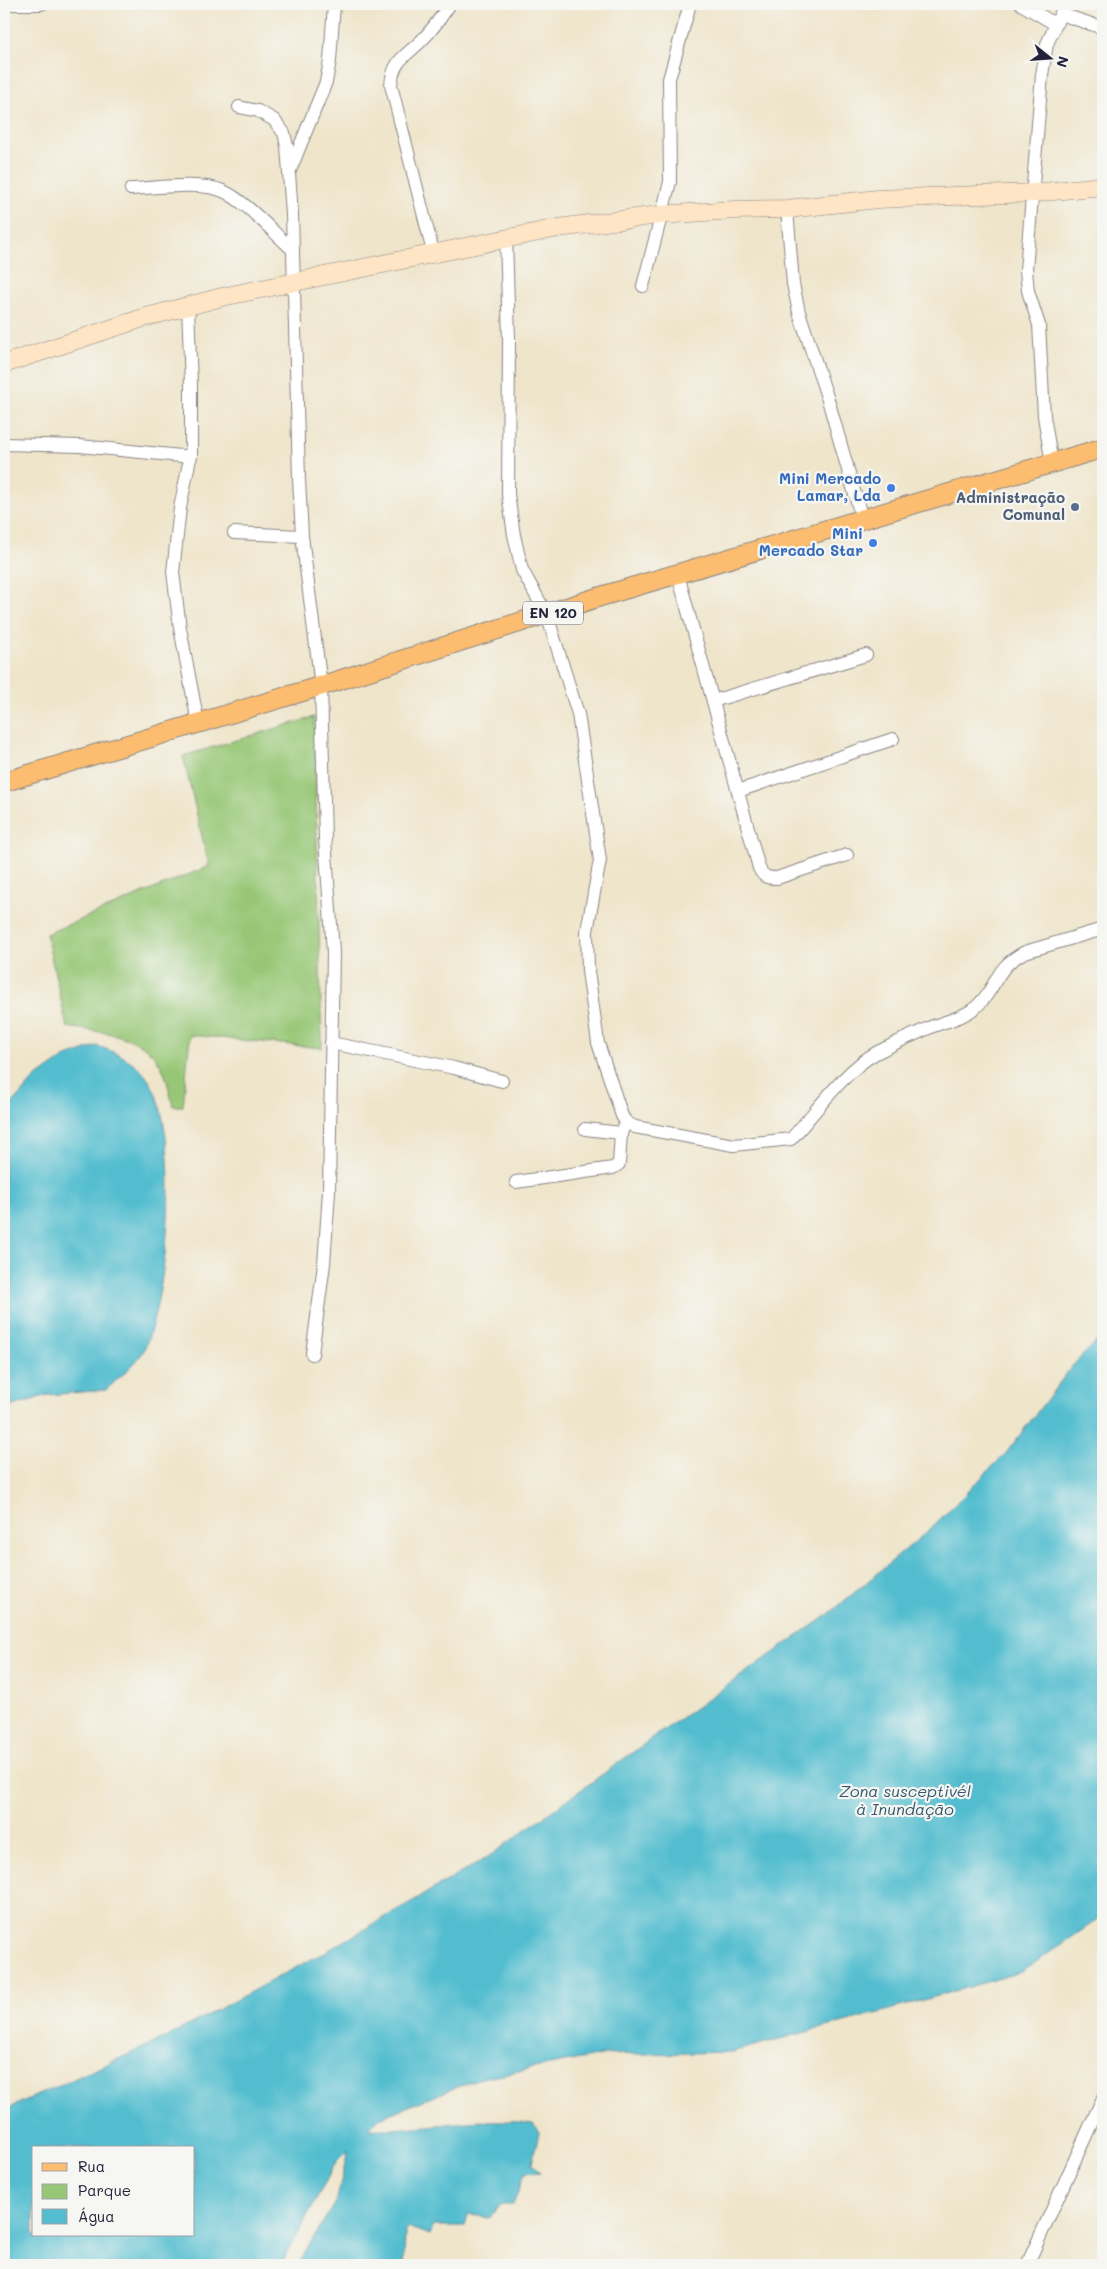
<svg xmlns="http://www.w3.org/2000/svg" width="1107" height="2269" font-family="Mali,sans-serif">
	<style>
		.green { fill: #97c776; stroke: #5c7458 }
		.water { fill: #53bdcf; stroke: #3a7085; fill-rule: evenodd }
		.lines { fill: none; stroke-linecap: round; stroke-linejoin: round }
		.street-casing { stroke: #888483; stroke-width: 14 }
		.secondary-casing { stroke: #888483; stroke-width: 19 }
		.primary-casing { stroke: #888483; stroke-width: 21 }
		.street { stroke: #fff; stroke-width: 12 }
		.secondary { stroke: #fee5c5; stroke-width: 18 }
		.primary { stroke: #fcbd6f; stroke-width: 19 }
		.shop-dot { fill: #3f7fe0; stroke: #f6f6f2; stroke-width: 2 }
		.service-dot { fill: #5c6f8a; stroke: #f6f6f2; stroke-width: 2 }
		.labels { text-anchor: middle; stroke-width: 4.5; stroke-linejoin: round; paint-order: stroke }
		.shield { fill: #f6f6f2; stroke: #626272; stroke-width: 1 }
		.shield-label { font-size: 14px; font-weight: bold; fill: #22223b }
		.shop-label { font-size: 15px; font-weight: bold; fill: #366cbe; stroke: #f6f6f2; text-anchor: end }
		.service-label { font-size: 15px; font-weight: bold; fill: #4e5e75; stroke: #f6f6f2; text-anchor: end }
		.water-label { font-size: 16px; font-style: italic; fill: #33586f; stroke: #f6f6f2 }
	</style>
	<rect width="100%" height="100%" fill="#f6f6f2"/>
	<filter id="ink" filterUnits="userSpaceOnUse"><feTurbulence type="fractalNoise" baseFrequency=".02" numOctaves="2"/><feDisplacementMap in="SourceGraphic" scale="10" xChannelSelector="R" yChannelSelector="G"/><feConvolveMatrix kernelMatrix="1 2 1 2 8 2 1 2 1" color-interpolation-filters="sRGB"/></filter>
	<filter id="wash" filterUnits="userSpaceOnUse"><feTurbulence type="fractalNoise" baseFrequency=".0096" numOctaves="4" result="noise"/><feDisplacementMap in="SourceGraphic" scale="20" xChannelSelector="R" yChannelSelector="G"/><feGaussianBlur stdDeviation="1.12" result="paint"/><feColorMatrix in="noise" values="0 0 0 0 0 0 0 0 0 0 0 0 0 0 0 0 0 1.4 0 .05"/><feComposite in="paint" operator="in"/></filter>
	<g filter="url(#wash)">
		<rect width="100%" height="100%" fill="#efe5cb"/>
		<!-- green -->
		<path class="green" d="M314 717 322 1048 190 1035 183 1106H173C170 1095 168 1082 164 1072 148 1033 103 1033 67 1027L46 934 209 866 183 756Z"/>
		<!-- water -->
		<g class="water">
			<path d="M97 1046C116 1052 132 1059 145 1075 185 1124 168 1296 143 1352 137 1363 116 1380 106 1390L47 1395 4 1409V1113L34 1079 64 1058Z"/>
			<path d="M1103 1335V1916L1021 1972 882 2012 731 2052 601 2055 477 2079 379 2118 369 2129C424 2131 479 2114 533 2124L539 2132 532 2163 540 2172 525 2173 513 2205H500L489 2218 468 2214 465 2226H434L430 2235 407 2227 405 2231 404 2265H297L337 2199 348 2150 336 2162 281 2265H4V2110L161 2040 336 1946 488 1857 647 1742 830 1613 929 1530 1007 1452 1073 1365ZM34 2148H194V2235H34Z"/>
		</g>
	</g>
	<g filter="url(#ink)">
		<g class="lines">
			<defs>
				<g id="street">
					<path d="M4 4H41"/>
					<path d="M1021 4 1055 24"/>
					<path d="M1061 14 1103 28"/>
					<path d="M239 107 258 111 274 120 284 133 287 146 292 214 299 479 302 536 321 686 325 839 333 952 329 1192 324 1264 312 1354"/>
					<path d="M289 173 326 82 330 61 334 4"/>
					<path d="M131 189C157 188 200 181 223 191 244 200 273 232 291 248"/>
					<path d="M787 209 793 284 799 312 829 403 862 519"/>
					<path d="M506 237 509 339 508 494 514 535 522 570 547 615 578 714 600 860 587 931 588 971 598 1043 622 1116 626 1122 635 1127 734 1145 791 1139C815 1113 845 1070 876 1053 893 1044 912 1035 931 1027 946 1021 963 1018 976 1007 998 988 993 968 1025 952L1103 929"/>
					<path d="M433 252 391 85C393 59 407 56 423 39 434 28 442 16 450 4"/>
					<path d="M643 286 670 182 669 79 690 4"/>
					<path d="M188 306 191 385V453L180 508 173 572 180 628 198 723"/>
					<path d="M4 444 80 446 191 457"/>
					<path d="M1052 464 1044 416 1039 325 1028 291 1026 270 1042 75 1047 44 1065 4"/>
					<path d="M234 533 302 536"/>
					<path d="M678 575 759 868C763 877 767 878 777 878L847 855"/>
					<path d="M713 701 866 655"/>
					<path d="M738 791 893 739"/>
					<path d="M331 1043 454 1068 502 1081"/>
					<path d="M585 1129 621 1133"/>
					<path d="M516 1182 613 1168 619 1164 621 1133 626 1122"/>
					<path d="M1027 2265 1103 2098"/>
				</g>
				<path id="secondary" d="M4 364 143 318 222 297 558 228 659 215 735 210 787 209 878 199 1033 193 1103 186"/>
				<path id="primary" d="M4 782 321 686 599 597 1103 448"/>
			</defs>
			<!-- street casing -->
			<use href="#street" class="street-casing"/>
			<!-- secondary casing -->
			<use href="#secondary" class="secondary-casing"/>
			<!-- primary casing -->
			<use href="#primary" class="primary-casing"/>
			<!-- street -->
			<use href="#street" class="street"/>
			<!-- secondary -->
			<use href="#secondary" class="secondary"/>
			<!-- primary -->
			<use href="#primary" class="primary"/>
		</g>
	</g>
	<!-- markers -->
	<g class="shop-dot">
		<circle cx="891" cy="488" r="5"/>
		<circle cx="873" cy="543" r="5"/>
	</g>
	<circle class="service-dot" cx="1075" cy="507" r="5"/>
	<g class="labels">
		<!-- shield labels -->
		<rect class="shield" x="523" y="601.5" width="60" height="23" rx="4"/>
		<g class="shield-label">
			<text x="553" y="618">EN 120</text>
		</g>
		<!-- shop labels -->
		<g class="shop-label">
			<text x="881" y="484">Mini Mercado<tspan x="881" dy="17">Lamar, Lda</tspan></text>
			<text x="863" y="539">Mini<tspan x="863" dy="17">Mercado Star</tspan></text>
		</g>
		<!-- service labels -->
		<g class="service-label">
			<text x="1065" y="503">Administração<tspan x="1065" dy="17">Comunal</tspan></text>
		</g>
		<!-- water labels -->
		<g class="water-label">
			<text x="905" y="1797">Zona susceptivél<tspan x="905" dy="18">à Inundação</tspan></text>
		</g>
	</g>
	<!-- margin -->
	<rect width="1107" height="2269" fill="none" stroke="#f6f6f2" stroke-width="20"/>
	<!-- legend -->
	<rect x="32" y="2146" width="162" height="90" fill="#f6f6f2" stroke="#a1a1a9"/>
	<rect x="42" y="2163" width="25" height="8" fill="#fcbd6f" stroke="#a1a1a9"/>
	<text x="78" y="2172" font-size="15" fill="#22223b">Rua</text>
	<rect x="42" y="2184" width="25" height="15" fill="#97c776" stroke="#a1a1a9"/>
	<text x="78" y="2196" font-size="15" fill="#22223b">Parque</text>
	<rect x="42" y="2209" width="25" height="15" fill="#53bdcf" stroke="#a1a1a9"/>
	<text x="78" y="2222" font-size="15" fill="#22223b">Água</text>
	<!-- north arrow -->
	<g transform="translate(1050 58) rotate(107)" stroke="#f6f6f2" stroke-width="4" paint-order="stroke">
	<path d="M0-4L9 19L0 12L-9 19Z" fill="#22223b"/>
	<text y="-8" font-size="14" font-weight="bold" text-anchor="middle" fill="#22223b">N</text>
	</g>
</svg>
